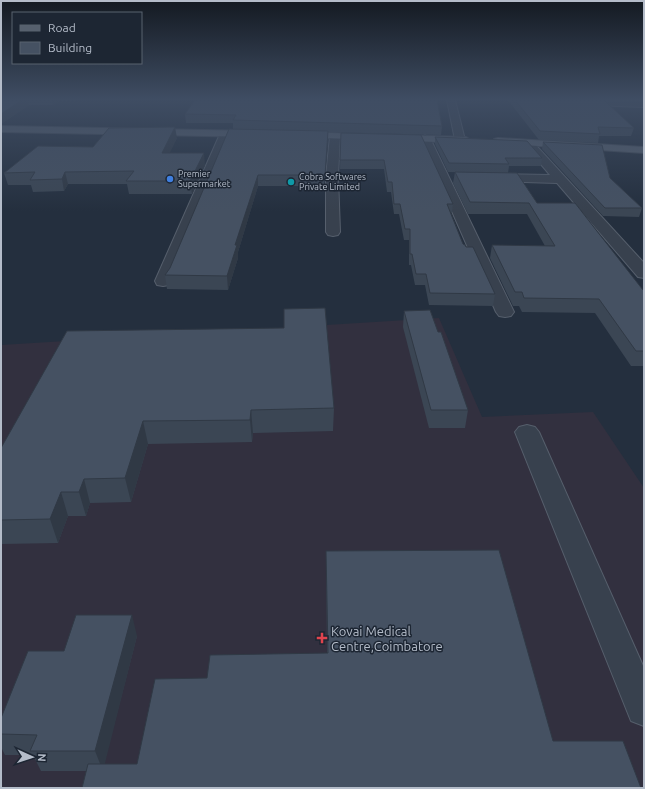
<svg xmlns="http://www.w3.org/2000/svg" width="645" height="789" font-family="Ubuntu,sans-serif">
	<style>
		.medical { fill: #32303f }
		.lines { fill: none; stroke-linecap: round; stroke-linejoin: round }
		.minor-casing { stroke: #565f6c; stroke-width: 2 }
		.major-casing { stroke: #414a57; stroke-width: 2 }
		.minor { fill: #38414e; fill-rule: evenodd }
		.major { fill: #56606e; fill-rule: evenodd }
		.wall { fill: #3b4654 }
		.shaded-wall { fill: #303945 }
		.building { fill: #455162; stroke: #303945 }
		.shop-dot { fill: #3f7fe0; stroke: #1d2633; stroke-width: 1.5 }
		.culture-dot { fill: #0f9aa8; stroke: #1d2633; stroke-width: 1.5 }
		.health-dot { fill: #e0444e; stroke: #1d2633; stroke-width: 1.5 }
		.labels { text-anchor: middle; stroke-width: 3; stroke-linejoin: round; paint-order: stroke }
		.far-poi-label { font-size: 9px; fill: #b4bcc9; stroke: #1d2633; text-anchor: start }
		.near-poi-label { font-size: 13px; fill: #b4bcc9; stroke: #1d2633; text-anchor: start }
	</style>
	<rect width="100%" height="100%" fill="#242f3e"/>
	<!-- medical -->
	<path class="medical" d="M439 318 482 417 593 412 644 488V788H1V345Z"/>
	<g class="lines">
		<defs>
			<g id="minor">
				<path d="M447 100H455L465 140 464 142 460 143 455 140Z"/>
				<path d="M594 100 644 101V107L591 105 590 103Z"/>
				<path d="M225 131 230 134 171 281 169 285 163 286 157 285 155 281 220 134Z"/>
				<path d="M335 133 340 136 338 176 340 232 338 235 333 236 328 235 326 232V176L330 136Z"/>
				<path d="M425 135 430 138 514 312 511 316 505 317 499 316 496 312 420 138Z"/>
				<path d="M528 140 532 141 644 263V278L638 277 557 183 487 181 485 178 487 175 491 174 550 175 523 143Z"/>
				<path d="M527 425 535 427 539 432 644 668V726L631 721 515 432 519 427Z"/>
			</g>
			<g id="major">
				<path d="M1 126 258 131 263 134 258 137 1 132Z"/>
				<path d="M298 132 466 137 471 140 466 143 294 137 293 135Z"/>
				<path d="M498 138 644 147V153L494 143 493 141 494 139Z"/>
			</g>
		</defs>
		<!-- minor casing -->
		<use href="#minor" class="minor-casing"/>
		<!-- major casing -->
		<use href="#major" class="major-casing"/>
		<!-- minor -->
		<use href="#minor" class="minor"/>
		<!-- major -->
		<use href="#major" class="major"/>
	</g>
	<!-- wall -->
	<g class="wall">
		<path d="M1 100H76L74 101H59L53 105H29L1 124Z"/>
		<path d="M195 100 442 126 441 135 328 132V141L324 186H258L238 252V258L228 290 167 289 165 275 273 130 233 129V123H186L185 114Z"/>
		<path d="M508 100H604L634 128 631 136H599L598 143 539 140Z"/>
		<path d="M341 133 453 204 452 213H451L463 244 466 247 495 294 493 306 429 305 425 285H415L411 265H409V240H404L399 214H394L391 192H387L384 169H340Z"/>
		<path d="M435 137 542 158 541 166H509L508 173 448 172 435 144Z"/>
		<path d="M177 138 169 153 205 165 192 194H129L127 184H68L64 191 33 192 31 185H8L4 173 93 147Z"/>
		<path d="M543 142 610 178 642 208 639 217 603 216 542 149Z"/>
		<path d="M455 172 537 203 643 290H644V366H631L595 313 522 312 519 306H513L490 258 492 245 545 246 527 214H468L453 183Z"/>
		<path d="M404 311 438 332 468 410 465 428H429L403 327Z"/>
		<path d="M67 331 334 408 333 431 253 433 252 442 148 444 131 502 90 503 86 516H68L58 543 1 544V448Z"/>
		<path d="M326 551 553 741 87 771H41L33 755H5L1 747V718L64 651 137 636 104 764H137L207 678 327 653Z"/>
	</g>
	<!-- shaded-wall -->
	<g class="shaded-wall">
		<path d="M22 100H27L29 105 1 124V114Z"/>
		<path d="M51 100H59V101L53 105Z"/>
		<path d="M175 127 177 138 164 165 162 153Z"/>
		<path d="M328 131V141L324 186 325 175Z"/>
		<path d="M204 153 205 165 192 194 190 181Z"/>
		<path d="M65 172 68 184 64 191 62 179Z"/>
		<path d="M258 175V186L238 252V258L228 290 227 276 235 245Z"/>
		<path d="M251 410 253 433 252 442 250 420Z"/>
		<path d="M143 421 148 444 131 502 125 478Z"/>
		<path d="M84 479 90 503 86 516 79 492Z"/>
		<path d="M61 492 68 516 58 543 50 519Z"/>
		<path d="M132 615 137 636 103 771 95 751Z"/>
	</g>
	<!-- building -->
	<g class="building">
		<path d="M1 100H22L1 114Z"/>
		<path d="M195 100H437L442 126 233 120 236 115 185 114Z"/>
		<path d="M515 100H604L634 128 598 127 600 134 540 131Z"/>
		<path d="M175 127 162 153H204L190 181H126L134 171 65 172 62 179 30 180 35 172 4 173 38 146 93 147 109 128Z"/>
		<path d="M229 129 328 131 325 175H258L235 245H237L227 276 165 275 170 268Z"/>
		<path d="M341 133 421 135 453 204H447L463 244 465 245 466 247H473L495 294 430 293 426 274H416L412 254H410V229H405L400 204H394L392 182H388L384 160H340Z"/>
		<path d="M435 137 527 141 542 158H505L509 164 449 163Z"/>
		<path d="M543 142 602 145 610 178 642 208H605Z"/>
		<path d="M455 172 517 173 537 203H575L643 290H644V351H636L599 299 524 298 522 292H515L492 245 555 246 529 203 470 202Z"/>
		<path d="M325 308 334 408 251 410 250 420 143 421 125 478 84 479 79 492H61L50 519 1 520V448L67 331 284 328V309Z"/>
		<path d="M430 310 438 332H441L468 410H431L404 311Z"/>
		<path d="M499 550 553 741H623L641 788H82L88 764H137L155 679 207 678 210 655 328 653 326 551Z"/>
		<path d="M76 615H132L95 751H30L37 735 1 734V718L28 651H64Z"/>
	</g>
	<!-- sky -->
	<linearGradient id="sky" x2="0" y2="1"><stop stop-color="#141a22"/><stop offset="0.47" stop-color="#3f4d63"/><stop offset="1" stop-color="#3f4d63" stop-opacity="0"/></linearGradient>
	<rect width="645" height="211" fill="url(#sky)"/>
	<!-- markers -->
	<circle class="shop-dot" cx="170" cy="179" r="4"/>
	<circle class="culture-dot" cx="291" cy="182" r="4"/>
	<path class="health-dot" d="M320 632h4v4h4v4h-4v4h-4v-4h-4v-4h4z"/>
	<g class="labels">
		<!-- far-poi labels -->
		<g class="far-poi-label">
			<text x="178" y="177">Premier<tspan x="178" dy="10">Supermarket</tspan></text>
			<text x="299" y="180">Cobra Softwares<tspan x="299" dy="10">Private Limited</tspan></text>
		</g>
		<!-- near-poi labels -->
		<g class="near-poi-label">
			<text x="331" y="636">Kovai Medical<tspan x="331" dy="15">Centre,Coimbatore</tspan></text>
		</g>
	</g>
	<!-- border -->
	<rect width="645" height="789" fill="none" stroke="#b4bcc9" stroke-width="4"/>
	<!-- legend -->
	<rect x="12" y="12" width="130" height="52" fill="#1d2633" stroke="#59626f"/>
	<rect x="20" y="25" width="20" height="6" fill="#56606e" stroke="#59626f"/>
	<text x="48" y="32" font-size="12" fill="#b4bcc9">Road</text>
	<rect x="20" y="42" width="20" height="12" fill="#455162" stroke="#59626f"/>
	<text x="48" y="52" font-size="12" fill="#b4bcc9">Building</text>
	<!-- north arrow -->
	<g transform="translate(32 757) rotate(93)" stroke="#1d2633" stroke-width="3" paint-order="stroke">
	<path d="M0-3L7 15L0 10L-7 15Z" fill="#b4bcc9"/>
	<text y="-6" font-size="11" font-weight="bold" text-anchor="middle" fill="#b4bcc9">N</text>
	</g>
</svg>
